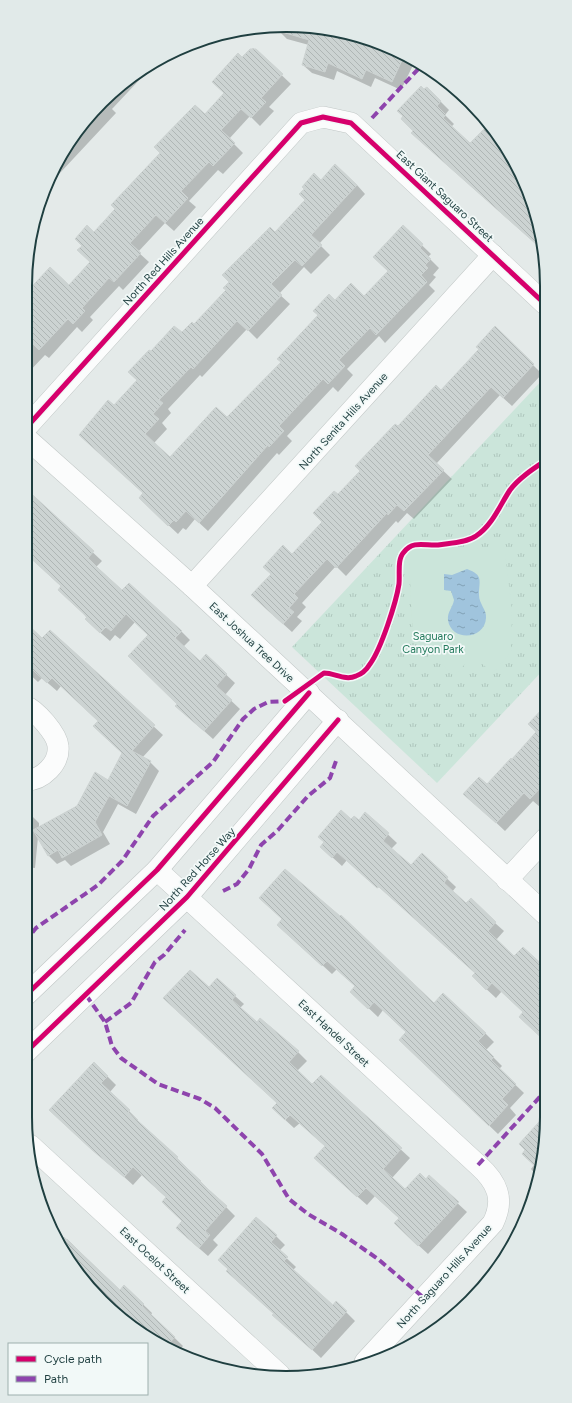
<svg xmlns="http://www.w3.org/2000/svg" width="572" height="1403" font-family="Figtree,sans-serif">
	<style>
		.grass { fill: url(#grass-tufts) }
		.pitch { fill: #cbe5da }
		.water { fill: url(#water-ripples) }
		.shadow { fill: #0003 }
		.building { fill: url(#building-back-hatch); stroke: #cdd3d2 }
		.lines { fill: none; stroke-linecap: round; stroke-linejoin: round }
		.minor-casing { stroke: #c1c7c6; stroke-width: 22 }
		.minor { stroke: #fbfcfc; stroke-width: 21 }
		.quiet { stroke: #8e44ad; stroke-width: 4; stroke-dasharray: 8 4; stroke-linecap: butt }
		.cycleway-casing { stroke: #f2f9f8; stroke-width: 8 }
		.cycleway { stroke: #d6006c; stroke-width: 5 }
		.labels { text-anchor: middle; stroke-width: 3.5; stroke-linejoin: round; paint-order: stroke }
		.street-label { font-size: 11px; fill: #1f3f40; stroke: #f2f9f8 }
		.park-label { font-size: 11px; fill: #257b5e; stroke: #f2f9f8 }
		.rim { fill: none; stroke: #1f3f40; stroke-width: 2 }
	</style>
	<defs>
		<pattern id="grass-tufts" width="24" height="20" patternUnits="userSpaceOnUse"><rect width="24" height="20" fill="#cbe5da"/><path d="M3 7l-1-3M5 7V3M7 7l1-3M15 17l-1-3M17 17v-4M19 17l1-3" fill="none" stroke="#aec6bc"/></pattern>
		<pattern id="water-ripples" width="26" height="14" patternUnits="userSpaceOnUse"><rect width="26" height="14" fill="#a0c4dd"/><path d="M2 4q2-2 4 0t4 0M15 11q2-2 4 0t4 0" fill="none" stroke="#82a1b5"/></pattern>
		<pattern id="building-back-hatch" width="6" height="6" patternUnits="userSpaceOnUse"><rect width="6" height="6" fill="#ccd3d2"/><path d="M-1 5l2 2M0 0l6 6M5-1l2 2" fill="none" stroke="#afb6b5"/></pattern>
	</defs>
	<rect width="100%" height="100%" fill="#e4eae9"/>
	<!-- grass -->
	<path class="grass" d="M545 377 546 667 437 783 292 647Z"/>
	<!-- pitch -->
	<path class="pitch" d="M416 552H505L512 611 511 652 493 673 480 662H467L454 676 413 637 409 561Z"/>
	<!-- water -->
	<path class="water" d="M467 569C484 575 479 581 479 595 479 604 487 610 486 618 485 640 451 642 448 620 447 612 453 607 454 600L451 591 444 590V574L452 575Z"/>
	<!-- shadow -->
	<g class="shadow">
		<path d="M279 26 320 27 370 39 408 58 414 63 401 90 375 78 371 87 337 71 334 80 312 73 303 65 309 45 287 39 278 30Z"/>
		<path d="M253 48 291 84 269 107 274 111 260 126 250 116 229 139 243 153 223 174 218 170 189 201 196 207 174 231 165 223 138 252 149 262 123 290 119 286 90 317 93 320 82 332 77 327 49 358 45 355 25 376V295L69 286 91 262 94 233 225 93 243 59Z"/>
		<path d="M173 51 162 62 159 59 112 109 116 113 45 189 60 156 90 114 127 79 170 52Z"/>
		<path d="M427 88 449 110 445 115 454 124 451 127 470 145 486 128 501 143 520 171 545 251 412 133 415 131 424 90Z"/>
		<path d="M321 181 357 185 365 194 319 244 330 255 311 274 304 267 279 294 290 304 257 339 247 329 202 377 200 375 168 409 171 413 162 423 167 429 154 443 170 458 227 419 282 362 335 301 364 298 389 272 403 227 431 254 428 257 439 268 433 275 436 277 429 285 435 291 385 343 379 336 347 369 353 375 338 392 333 387 287 436 292 441 279 455 277 453 208 531 195 519 186 530 183 528 178 534 149 507 114 406 138 380 151 353 194 325 227 290Z"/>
		<path d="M495 327 542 374 512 406 500 395 436 464 452 479 414 519 407 513 398 523 396 521 346 576 336 566 302 603 306 607 297 617 302 621 292 632 261 604 292 555 323 522 338 496 398 428 441 391 480 350Z"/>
		<path d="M25 489 102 561 96 567 122 591 181 631 190 640 183 647 200 663 206 656 235 683 225 695 240 709 213 739 185 714 178 704 149 636 135 622 120 639 115 635 110 641 95 628 62 587 25 552Z"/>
		<path d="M25 624 42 640 50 632 163 735 142 758 150 762 159 771 136 814 118 804 103 832 110 844 71 866 65 860 57 864 49 856 38 837 35 868 25 867V814H30L39 823V828L77 806 109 781 123 753 99 721 61 686 57 691 42 678 38 682 25 670Z"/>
		<path d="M546 706V800L540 807 533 801 505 831 474 802 537 732Z"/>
		<path d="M365 813 397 843 391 849 411 867 422 855 456 887 452 892 466 905 495 923 504 931 496 940 524 1012 502 991 496 998 482 985 476 973 460 958 459 959 417 919 347 860 342 866 321 847 351 821H359Z"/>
		<path d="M287 933 434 1004 485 1033 494 1042 486 1050 502 1066 499 1069 524 1093 510 1108 516 1115 498 1134 409 1049 407 1033 383 1010 378 1017 360 1000 356 987 337 969 332 974Z"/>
		<path d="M209 988 235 996 244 1004 240 1008 257 1023 298 1052 307 1061 297 1071 312 1085 321 1076 410 1158 392 1178 405 1190 426 1180 429 1177 467 1212 428 1254 404 1232 400 1219 375 1196 367 1205 324 1167 326 1146 300 1123 294 1128 282 1117 278 1103Z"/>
		<path d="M94 1063 116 1085 110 1092 138 1120 137 1121 177 1158 235 1216 213 1240 218 1245 208 1256 186 1237 183 1221 167 1198 142 1175 133 1185 59 1118Z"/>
		<path d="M546 1123 537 1176 531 1169 534 1165 541 1129Z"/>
		<path d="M276 1236 285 1245 279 1251 296 1267 293 1270 333 1306 346 1312 355 1321 321 1358 237 1279Z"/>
		<path d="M67 1239 120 1291 124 1286 152 1313 151 1315 183 1346 179 1351 156 1343 90 1289 63 1243Z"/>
	</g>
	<!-- building -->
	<g class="building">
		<path d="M279 26 320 27 370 39 404 56 392 82 366 70 362 79 328 63 325 72 302 65 309 40 279 31Z"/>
		<path d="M250 49H256L283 74 261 98 266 102 251 118 241 109 221 130 235 143 213 166 209 162 181 191 188 198 165 223 156 215 130 243 141 253 114 282 109 278 82 308 85 311 73 324 68 319 39 350 33 344 25 352V294L50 267 69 285 90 262 77 250 82 246 75 239 87 225 94 232 115 209 111 205 160 153 154 147 195 105 205 114 224 93 212 82 238 53 242 57Z"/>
		<path d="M421 86 424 89 427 87 441 101 437 106 446 115 443 118 470 143 486 127 499 139 520 171 545 252 411 133 413 131 401 119 403 116 397 111Z"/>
		<path d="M335 164 357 185 311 235 322 245 302 266 295 260 271 284 282 295 248 331 237 321 193 369 191 367 159 400 163 403 153 414 159 419 145 434 170 457 216 407 227 417 281 362 277 359 318 315 313 311 329 294 335 300 351 283 364 296 388 271 373 257 403 225 423 244 420 248 431 259 425 265 428 268 421 275 427 282 376 335 370 328 339 360 345 366 328 384 323 379 279 426 284 431 269 447 268 445 199 523 186 511 176 522 174 520 168 526 139 498 143 493 79 435 108 400 114 405 137 380 128 372 149 350 151 351 174 326 182 332 192 322 194 324 226 290 223 288 229 282 222 275 270 227 275 232 305 200 299 194 304 189 302 187 314 173 321 180Z"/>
		<path d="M495 326 534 364 503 398 491 387 428 455 444 470 404 511 397 505 388 515 387 513 336 568 327 559 294 594 298 598 289 608 294 612 283 624 251 595 271 574 263 567 283 545 292 554 322 522 313 513 334 491 338 494 360 471 355 466 395 424 398 426 436 385 441 390 479 349 476 347Z"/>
		<path d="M25 488 94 551 88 558 99 569 122 590 129 583 182 631 175 638 200 661 206 654 227 674 216 686 232 700 204 731 175 706 177 704 128 656 148 635 126 614 111 631 106 627 100 633 85 619 87 617 58 590 61 586 25 553Z"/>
		<path d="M25 622 42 638 50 630 155 725 132 751 151 761 127 806 109 796 95 822 102 835 62 858 58 850 48 856 33 830 77 806 95 772 108 780 122 753 93 726 98 721 52 678 47 683 33 670 25 679Z"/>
		<path d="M546 705V782L530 799 524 793 496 823 463 794 479 777 487 784 511 758 512 759 536 732 528 724Z"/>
		<path d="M341 810 351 819 354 816 359 820 365 812 389 833 383 841 411 865 422 853 448 877 444 883 466 903 471 898 496 922 488 931 514 956 523 947 547 969V1043L519 1017 523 1012 492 983 486 990 472 976 475 973 379 887 377 888 337 852 332 858 320 847 324 842 318 837Z"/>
		<path d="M285 869 340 916 341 915 434 1003 443 993 486 1033 478 1041 494 1057 491 1060 516 1084 502 1099 508 1105 489 1126 399 1040 406 1032 374 1002 368 1009 350 992 355 986 327 961 322 966 277 925 282 919 259 898Z"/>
		<path d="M190 970 209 987 217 978 236 995 232 1000 257 1022 260 1018 299 1051 289 1062 312 1084 321 1075 402 1148 383 1169 405 1189 420 1173 426 1179 429 1175 459 1202 418 1246 394 1223 399 1218 366 1188 357 1197 314 1158 325 1146 290 1115 285 1120 272 1108 277 1103 163 998Z"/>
		<path d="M94 1062 108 1076 101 1083 130 1110 128 1112 178 1157 176 1158 201 1181 200 1182 227 1206 205 1231 210 1235 199 1248 176 1228 182 1221 162 1202 166 1197 133 1167 124 1177 92 1150 49 1110Z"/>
		<path d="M547 1113V1117L538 1169 522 1154 525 1150 519 1144Z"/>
		<path d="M256 1217 277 1235 271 1242 288 1257 284 1261 333 1305 336 1301 347 1311 312 1350 272 1315 274 1314 226 1271 228 1269 218 1260Z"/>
		<path d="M64 1237 120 1290 124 1285 144 1304 142 1306 175 1337 166 1347 156 1343 90 1289 61 1240Z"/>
	</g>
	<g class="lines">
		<defs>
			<g id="minor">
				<path d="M25 429 301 123 323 117 351 123 545 304"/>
				<path d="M25 437 192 586 546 915"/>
				<path d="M192 586 493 255"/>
				<path d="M25 706C36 710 57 734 58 746 60 763 42 781 25 780"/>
				<path d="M157 870 478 1165C497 1182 505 1199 493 1223L365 1362"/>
				<path d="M507 880 546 838"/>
				<path d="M25 996 157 870 309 693"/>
				<path d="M25 1053 187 897 338 720"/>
				<path d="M30 1145 280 1375"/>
			</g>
		</defs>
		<!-- minor casing -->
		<use href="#minor" class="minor-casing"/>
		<!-- minor -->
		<use href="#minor" class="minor"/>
		<!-- quiet -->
		<g class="quiet">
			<path d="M372 118 422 65"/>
			<path d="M223 891 237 884 249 869 261 845 278 830 308 796 330 778 336 761"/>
			<path d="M25 942 36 928 98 885 122 861 153 816 213 762 243 719 254 709 268 702 285 701"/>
			<path d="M86 995 105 1022 112 1046 121 1058 158 1084 200 1099 215 1108 262 1154 289 1199 308 1214 342 1234 378 1259 424 1298"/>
			<path d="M105 1022 131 1003 155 962 164 955 185 930"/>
			<path d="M478 1165 547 1089"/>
		</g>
		<defs>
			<g id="cycleway">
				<path d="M25 429 301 123 323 117 351 123 545 304"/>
				<path d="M285 701 324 673C335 673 345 681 356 676 362 674 367 669 370 664 381 649 396 603 399 584 400 574 397 559 404 552 413 540 426 546 438 545 450 543 466 543 476 536 492 526 500 505 510 490 519 478 533 469 545 461"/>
				<path d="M25 996 157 870 309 693"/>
				<path d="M25 1053 187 897 338 720"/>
			</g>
		</defs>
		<!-- cycleway casing -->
		<use href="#cycleway" class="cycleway-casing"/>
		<!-- cycleway -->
		<use href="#cycleway" class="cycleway"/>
	</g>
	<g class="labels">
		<!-- street labels -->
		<g class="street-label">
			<text transform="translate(445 196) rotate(43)" y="4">East Giant Saguaro Street</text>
			<text transform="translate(163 261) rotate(-48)" y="4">North Red Hills Avenue</text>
			<text transform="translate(343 421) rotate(-48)" y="4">North Senita Hills Avenue</text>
			<text transform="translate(252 642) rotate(43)" y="4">East Joshua Tree Drive</text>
			<text transform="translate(197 869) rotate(-48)" y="4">North Red Horse Way</text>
			<text transform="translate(334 1033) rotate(43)" y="4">East Handel Street</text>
			<text transform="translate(155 1260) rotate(43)" y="4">East Ocelot Street</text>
			<text transform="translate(444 1276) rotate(-48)" y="4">North Saguaro Hills Avenue</text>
		</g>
		<!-- park labels -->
		<g class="park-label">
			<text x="433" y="640">Saguaro<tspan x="433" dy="13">Canyon Park</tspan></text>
		</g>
	</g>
	<!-- crop -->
	<path d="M0 0H572V1403H0ZM286 32H286A254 254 0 0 1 540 286V1117A254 254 0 0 1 286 1371H286A254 254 0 0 1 32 1117V286A254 254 0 0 1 286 32Z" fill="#e1eae9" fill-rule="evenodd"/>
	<path class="rim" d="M286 32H286A254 254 0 0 1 540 286V1117A254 254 0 0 1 286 1371H286A254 254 0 0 1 32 1117V286A254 254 0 0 1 286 32Z"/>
	<!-- legend -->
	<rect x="8" y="1343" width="140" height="52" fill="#f2f9f8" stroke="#9eafae"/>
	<rect x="16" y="1356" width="20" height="6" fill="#d6006c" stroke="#9eafae"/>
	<text x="44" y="1363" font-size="12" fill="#1f3f40">Cycle path</text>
	<rect x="16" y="1376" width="20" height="6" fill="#8e44ad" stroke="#9eafae"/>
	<text x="44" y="1383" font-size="12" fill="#1f3f40">Path</text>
</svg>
